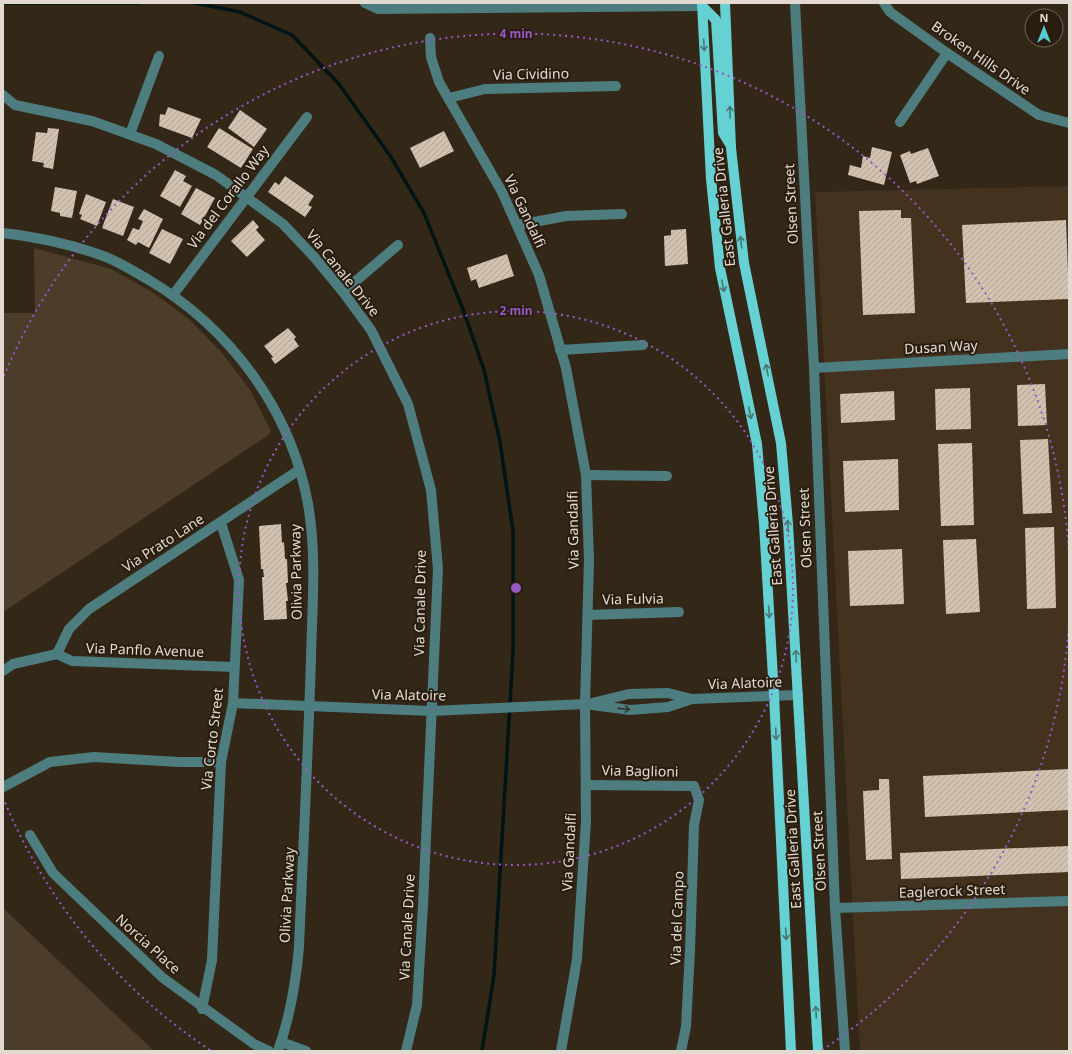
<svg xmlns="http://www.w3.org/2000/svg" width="1072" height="1054" font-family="'Noto Sans',sans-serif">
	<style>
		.built { fill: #42321e }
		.green { fill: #4c3d2b }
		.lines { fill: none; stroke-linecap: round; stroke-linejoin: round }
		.stream { stroke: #001415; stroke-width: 3.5 }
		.building { fill: url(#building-hatch) }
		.minor { stroke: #4d7d7e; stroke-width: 10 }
		.major { stroke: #66d1d3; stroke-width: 10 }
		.oneway { stroke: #487771 }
		.oneway2 { stroke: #32352b }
		.ring { fill: none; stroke: #9558c4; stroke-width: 2; stroke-dasharray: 2 4 }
		.labels { text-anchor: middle; stroke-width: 4; stroke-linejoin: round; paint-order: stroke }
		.street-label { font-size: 14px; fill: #e2dad1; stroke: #291d0f }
		.centre { fill: #9558c4; stroke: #291d0f; stroke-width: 2 }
		.ring-label { font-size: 12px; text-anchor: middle; font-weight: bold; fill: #9558c4; stroke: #291d0f; stroke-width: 4; stroke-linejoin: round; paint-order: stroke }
	</style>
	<defs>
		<pattern id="building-hatch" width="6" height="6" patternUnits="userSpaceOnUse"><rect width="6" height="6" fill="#d2c3b1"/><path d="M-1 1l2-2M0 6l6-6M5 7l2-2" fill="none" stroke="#aea294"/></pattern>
	</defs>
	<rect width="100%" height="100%" fill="#332718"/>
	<!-- built -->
	<path class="built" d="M1069 186V1051H860L815 192Z"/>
	<!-- green -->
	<g class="green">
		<path d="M34 248 111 269 152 292 190 320 223 354 250 390 271 431 267 436 3 612V313H35Z"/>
		<path d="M3 908 154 1051H3Z"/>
	</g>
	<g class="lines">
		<!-- stream -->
		<g class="stream">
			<path d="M3 3H138"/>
			<path d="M195 3 240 12 292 35 339 84 391 157 424 213 464 312 484 370 500 442 513 531V653L494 975 482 1051"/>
		</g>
	</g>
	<!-- building -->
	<g class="building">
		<path d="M168 107 201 119 192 138 159 126 160 114 165 115Z"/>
		<path d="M240 110 267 129 254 147 228 128Z"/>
		<path d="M48 128 59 129 53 169 43 167 44 163 32 161 36 132 47 133Z"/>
		<path d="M219 128 253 149 241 168 207 147Z"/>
		<path d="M444 131 454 151 420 168 410 148Z"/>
		<path d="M872 147 892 152 884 185 848 175 850 165 861 168 863 156 870 158Z"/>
		<path d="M928 148 939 176 917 184 916 181 910 183 900 155 910 151 911 154Z"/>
		<path d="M175 170 186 176 183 181 192 186 180 207 160 196Z"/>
		<path d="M285 176 314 196 308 205 312 207 305 217 268 192 275 182 279 185Z"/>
		<path d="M55 187 77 191 72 218 60 216V213L51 211Z"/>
		<path d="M196 188 215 198 200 225 181 214Z"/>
		<path d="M86 194 106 202 97 226 80 219 82 215 79 214Z"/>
		<path d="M113 199 134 207 123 236 102 228Z"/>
		<path d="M144 209 163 219 149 248 138 242 136 245 127 240 133 228 139 230 143 221 138 219Z"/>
		<path d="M901 210V218H911L915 313 863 315 859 211Z"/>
		<path d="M253 220 259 227 256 230 265 240 247 257 231 241Z"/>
		<path d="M1066 220 1069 299 966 303 962 225Z"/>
		<path d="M162 229 183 239 170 264 149 253Z"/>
		<path d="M686 229 688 264 665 266 664 236 671 235V230Z"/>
		<path d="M507 254 514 276 479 288 476 279 471 281 467 268Z"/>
		<path d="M288 328 296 337 294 339 299 346 275 364 271 358 273 357 264 346Z"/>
		<path d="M1045 384 1047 425 1018 426 1017 385Z"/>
		<path d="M970 388 971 429 936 430 935 389Z"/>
		<path d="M894 391 895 420 841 423 840 394Z"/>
		<path d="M1048 439 1052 513 1023 514 1020 440Z"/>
		<path d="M972 443 974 525 941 526 938 444Z"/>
		<path d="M898 459 899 510 845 512 843 461Z"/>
		<path d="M281 524 282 543 284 542 285 559H287L288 583H286L288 601H286L287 619 264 620 262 577H264L263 569H261L259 526Z"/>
		<path d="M1054 527 1056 608 1027 609 1025 528Z"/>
		<path d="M976 539 980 612 946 614 943 540Z"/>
		<path d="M902 549 904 604 850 606 848 551Z"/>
		<path d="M1069 769V810L925 817 923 776Z"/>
		<path d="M879 779H889L892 859 866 860 863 791 879 790Z"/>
		<path d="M1069 846V872L901 879 900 853Z"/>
	</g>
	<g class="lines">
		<!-- minor -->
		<g class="minor">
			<path d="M365 3 378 9 702 6"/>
			<path d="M795 3 814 368 835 908 845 1051"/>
			<path d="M884 3 890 12 947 53 1039 115 1069 123"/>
			<path d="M430 38 431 57 439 82 502 192 539 275 566 368 586 475 589 560 585 704 586 821 577 959 561 1051"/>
			<path d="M3 95 15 105 92 121 156 144 216 175 283 224 315 258 343 292 371 330 408 404 431 490 438 569 423 905 417 1005 406 1051"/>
			<path d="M449 98 485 89 616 86"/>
			<path d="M900 122 947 53"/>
			<path d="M130 134 159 56"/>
			<path d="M518 225 566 216 622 214"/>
			<path d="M3 233C37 237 74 245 106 257 121 263 135 272 149 280 231 329 291 410 308 504 317 555 312 608 311 659 308 755 303 851 299 947 296 982 290 1017 278 1051"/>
			<path d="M343 292 398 245"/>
			<path d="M173 295 307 117"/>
			<path d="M560 350 643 345"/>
			<path d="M814 368 1069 354"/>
			<path d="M586 475 667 476"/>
			<path d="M588 615 679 612"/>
			<path d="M57 654 69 629 89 609 299 470"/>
			<path d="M57 654 72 661 234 667"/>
			<path d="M3 671 13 664 57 654"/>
			<path d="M233 703 431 711 585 704 630 710 668 707 692 699"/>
			<path d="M592 703 629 694 668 693 692 699 798 695"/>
			<path d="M586 785 694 786 699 800 694 825 690 950 686 1027 681 1051"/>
			<path d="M3 787 50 762 94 757 179 762H221"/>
			<path d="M30 835 53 873 163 978 254 1044 269 1051"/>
			<path d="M835 908 1069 901"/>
			<path d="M202 1009 212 960 221 762 233 703 239 580 221 523"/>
			<path d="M281 1042 306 1051"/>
		</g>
		<!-- major -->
		<g class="major">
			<path d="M702 3 711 179 720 268 757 444 764 524 774 695 791 1051"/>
			<path d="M725 3 731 148 744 263 781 443 788 524 818 1051"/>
			<path d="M702 6 716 20 723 133 731 146"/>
		</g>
	</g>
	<!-- one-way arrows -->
	<defs><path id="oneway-shaft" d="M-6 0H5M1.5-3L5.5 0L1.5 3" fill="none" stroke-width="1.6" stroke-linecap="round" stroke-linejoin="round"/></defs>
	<g class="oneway">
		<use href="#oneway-shaft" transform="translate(704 45) rotate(87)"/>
		<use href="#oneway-shaft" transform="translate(730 112) rotate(-92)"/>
		<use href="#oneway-shaft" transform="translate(741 242) rotate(-97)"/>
		<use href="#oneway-shaft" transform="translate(723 286) rotate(79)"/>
		<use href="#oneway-shaft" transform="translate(767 370) rotate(-101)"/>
		<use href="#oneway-shaft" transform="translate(750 413) rotate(78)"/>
		<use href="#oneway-shaft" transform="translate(788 526) rotate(-94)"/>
		<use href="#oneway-shaft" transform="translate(769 612) rotate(87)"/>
		<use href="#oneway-shaft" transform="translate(796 656) rotate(-93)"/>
		<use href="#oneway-shaft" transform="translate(776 734) rotate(87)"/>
		<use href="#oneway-shaft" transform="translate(786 934) rotate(87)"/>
		<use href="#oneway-shaft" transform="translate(816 1012) rotate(-93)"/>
	</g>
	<use class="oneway2" href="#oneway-shaft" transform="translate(624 709) rotate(6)"/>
	<!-- distance rings -->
	<g class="ring">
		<circle cx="516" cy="588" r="277"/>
		<path d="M1069 622A554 554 0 0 1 822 1050M210 1050A554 554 0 0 1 4 800M4 376A554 554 0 0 1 1069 554"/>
	</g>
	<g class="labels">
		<!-- street labels -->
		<g class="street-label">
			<text transform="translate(981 58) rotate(35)" y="5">Broken Hills Drive</text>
			<text transform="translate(531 74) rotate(-1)" y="5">Via Cividino</text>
			<text transform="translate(228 197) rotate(-53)" y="5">Via del Corallo Way</text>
			<text transform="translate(791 204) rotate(-93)" y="5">Olsen Street</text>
			<text transform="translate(724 207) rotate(-96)" y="5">East Galleria Drive</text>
			<text transform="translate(525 211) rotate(65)" y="5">Via Gandalfi</text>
			<text transform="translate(343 273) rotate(51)" y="5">Via Canale Drive</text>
			<text transform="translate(941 347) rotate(-3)" y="5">Dusan Way</text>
			<text transform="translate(773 526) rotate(-94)" y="5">East Galleria Drive</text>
			<text transform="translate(805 528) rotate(-92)" y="5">Olsen Street</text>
			<text transform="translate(573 530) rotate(-91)" y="5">Via Gandalfi</text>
			<text transform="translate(163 543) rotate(-33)" y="5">Via Prato Lane</text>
			<text transform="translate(296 572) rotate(-91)" y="5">Olivia Parkway</text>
			<text transform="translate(633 599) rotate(-1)" y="5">Via Fulvia</text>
			<text transform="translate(420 603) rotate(-89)" y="5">Via Canale Drive</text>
			<text transform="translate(145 650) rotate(2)" y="5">Via Panflo Avenue</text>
			<text transform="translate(745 683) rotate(-2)" y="5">Via Alatoire</text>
			<text transform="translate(409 695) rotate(1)" y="5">Via Alatoire</text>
			<text transform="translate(212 739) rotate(-83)" y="5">Via Corto Street</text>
			<text transform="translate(640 771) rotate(1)" y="5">Via Baglioni</text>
			<text transform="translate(793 849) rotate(-93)" y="5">East Galleria Drive</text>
			<text transform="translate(819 851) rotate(-93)" y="5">Olsen Street</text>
			<text transform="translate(569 852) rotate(-87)" y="5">Via Gandalfi</text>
			<text transform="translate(952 891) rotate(-2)" y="5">Eaglerock Street</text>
			<text transform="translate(287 895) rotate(-87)" y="5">Olivia Parkway</text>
			<text transform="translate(677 918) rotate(-88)" y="5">Via del Campo</text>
			<text transform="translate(407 927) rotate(-87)" y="5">Via Canale Drive</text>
			<text transform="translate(148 944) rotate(42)" y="5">Norcia Place</text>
		</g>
	</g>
	<circle cx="516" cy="588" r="6" class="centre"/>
	<g class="ring-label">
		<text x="516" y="38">4 min</text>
		<text x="516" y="315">2 min</text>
	</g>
	<!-- border -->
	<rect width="1072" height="1054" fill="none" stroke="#e2dad1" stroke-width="8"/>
	<!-- north arrow -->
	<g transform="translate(1044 28)"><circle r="19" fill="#291d0f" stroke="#73695d"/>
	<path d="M0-3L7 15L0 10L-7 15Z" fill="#52cdd0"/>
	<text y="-6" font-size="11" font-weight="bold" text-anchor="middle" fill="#e2dad1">N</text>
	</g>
</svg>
